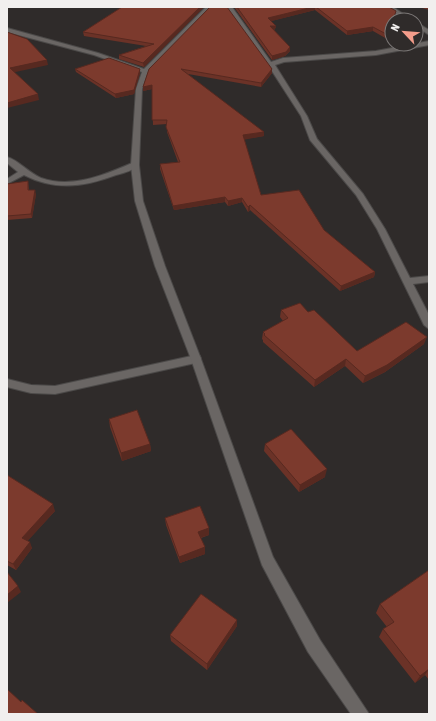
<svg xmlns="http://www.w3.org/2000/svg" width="436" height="721" font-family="'Asap Condensed',sans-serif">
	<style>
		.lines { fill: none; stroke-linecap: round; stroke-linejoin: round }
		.minor-casing { stroke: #4b4948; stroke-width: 2 }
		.tertiary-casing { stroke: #4b4948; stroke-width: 2 }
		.minor { fill: #6a6664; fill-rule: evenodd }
		.tertiary { fill: #6a6664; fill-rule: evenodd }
		.wall { fill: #6b3227 }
		.shaded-wall { fill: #572920 }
		.building { fill: #7c3a2d; stroke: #572920 }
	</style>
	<rect width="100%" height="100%" fill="#2f2b2a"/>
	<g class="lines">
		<defs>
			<g id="minor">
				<path d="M226 7H232L271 62 283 58 376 51 429 41V45L376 55 284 62 275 65 307 116 317 139 363 194 385 229 410 278 429 276V282L413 284 429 315V329L424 325 377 229 356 195 310 140 301 116 270 68Z"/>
				<path d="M386 7H393L412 20H405Z"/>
				<path d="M416 22 429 30V35L416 26Z"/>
				<path d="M7 157C18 160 29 173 41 178 72 189 104 175 132 163L139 165C134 170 124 173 116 175 84 187 55 191 24 175L7 184V179L18 172 7 163Z"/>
				<path d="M196 355 200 356 201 359 200 362 55 394 31 393 7 387V379L31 385 55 386Z"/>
			</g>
			<path id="tertiary" d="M206 7H212L148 72 142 89 139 165 143 201 165 266 201 359 273 557 320 640 369 714H351L308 652 262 565 191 359 155 266 135 201 131 165 136 89 142 72 94 55 7 32V28L98 53 144 69Z"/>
		</defs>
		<!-- minor casing -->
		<use href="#minor" class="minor-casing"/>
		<!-- tertiary casing -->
		<use href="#tertiary" class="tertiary-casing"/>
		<!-- minor -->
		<use href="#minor" class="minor"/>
		<!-- tertiary -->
		<use href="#tertiary" class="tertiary"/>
	</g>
	<!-- wall -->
	<g class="wall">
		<path d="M122 7H204L144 67 119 59V55L146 46 84 36 83 32Z"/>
		<path d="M210 7 272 69V73L261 87 188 74 264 136 244 139 261 195 324 230 375 272 374 277 340 291 250 210 248 212 242 202 228 206 225 202 174 210 160 169V164L178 162 167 132V124L153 125 152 89 143 91V87Z"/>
		<path d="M234 7H389L395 15 394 20H392L387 39 373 31 347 35 315 10 271 21 276 26 275 29 274 30 290 51 285 56 272 60Z"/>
		<path d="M419 7H429V10Z"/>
		<path d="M75 69H140V73L134 94 116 98 76 72Z"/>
		<path d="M28 181 29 190 36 194 32 218 7 220V184Z"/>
		<path d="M281 310 308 312 357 351 424 344 385 372 363 383 345 366 314 387 263 342V340L262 339 263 332 283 321 280 317Z"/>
		<path d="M109 419 150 444 151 451 122 461 110 427Z"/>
		<path d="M265 444 325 477 299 492 264 451Z"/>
		<path d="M7 475 55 511 27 541 32 548 16 570 7 565Z"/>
		<path d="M165 518 209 535 201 538 205 554 180 563 166 525Z"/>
		<path d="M429 570V680L425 675 415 683 379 637 383 629 387 627 376 613 380 604Z"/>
		<path d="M237 626 207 670 171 641 170 635Z"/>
	</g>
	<!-- shaded-wall -->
	<g class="shaded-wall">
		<path d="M200 7H204L144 67 143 63Z"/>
		<path d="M313 7H315V10L268 22V18Z"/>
		<path d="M270 26H276L275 29 270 30Z"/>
		<path d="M373 27V31L347 35V31Z"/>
		<path d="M290 47V51L285 56 272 60V56Z"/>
		<path d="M47 60 48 65 11 73 10 68Z"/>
		<path d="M140 69V73L134 94 116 98 115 94Z"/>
		<path d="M272 69V73L261 87V83Z"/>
		<path d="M152 85V89L143 91V87Z"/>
		<path d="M38 94 39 100 7 108V103Z"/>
		<path d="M264 132V136L243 140V135Z"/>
		<path d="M35 190 36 194 32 218 31 214Z"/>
		<path d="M225 197V202L174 210 173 206Z"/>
		<path d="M242 198V202L228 206V201Z"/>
		<path d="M250 205V210L248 212V207Z"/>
		<path d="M375 272 374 277 340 291 341 286Z"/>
		<path d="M427 337 424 344 385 372 363 383 365 376Z"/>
		<path d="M346 359 345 366 314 387 315 380Z"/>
		<path d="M150 444 151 451 122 461 121 453Z"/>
		<path d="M327 469 325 477 299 492 300 485Z"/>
		<path d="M53 504 55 511 25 544 22 538Z"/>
		<path d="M209 528V535L199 538 198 532Z"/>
		<path d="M30 542 32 548 16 570 13 564Z"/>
		<path d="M205 547V554L180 563 179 557Z"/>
		<path d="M18 586 21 592 7 603V595Z"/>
		<path d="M237 620V626L207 670V664Z"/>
		<path d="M429 669 425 675 415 683 420 676Z"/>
	</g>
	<!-- building -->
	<g class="building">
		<path d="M122 7H200L143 63 119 55 154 44 83 32Z"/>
		<path d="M210 7H227L272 69 261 83 181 69 264 132 243 135 261 195 299 190 324 230 375 272 341 286 250 205 248 207 242 198 228 201 225 197 173 206 160 164 180 162 166 127 167 120H152V85L143 87 149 69Z"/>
		<path d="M237 7H313L268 18 276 26H270L290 47 286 52 272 56Z"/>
		<path d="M316 7H389L396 11 393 20H392V23L388 35 373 27 347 31Z"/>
		<path d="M7 32 27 39 47 60 10 68 38 94 7 103Z"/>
		<path d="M109 58 140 69 134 90 115 94 75 69Z"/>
		<path d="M28 181V190H35L31 214 7 216V184Z"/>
		<path d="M300 303 308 312 314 310 357 351 406 322 427 337 387 365 365 376 346 359 315 380 264 335 265 334 263 332 288 318 281 310Z"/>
		<path d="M137 410 150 444 121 453 109 419Z"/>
		<path d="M291 429 327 469 300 485 265 444Z"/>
		<path d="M7 475 53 504 22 538 30 542 13 564 7 561Z"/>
		<path d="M200 506 209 528 198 532 205 547 179 557 165 518Z"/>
		<path d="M429 570V669L420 676 383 629 394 622 380 604Z"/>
		<path d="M7 572 18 586 7 595Z"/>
		<path d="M201 594 237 620 207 664 170 635Z"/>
		<path d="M7 689 21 702 22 700 38 714H7Z"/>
	</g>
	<!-- border -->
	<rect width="436" height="721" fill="none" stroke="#f1efee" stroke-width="16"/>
	<!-- north arrow -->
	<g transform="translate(404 32) rotate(296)"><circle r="19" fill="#2f2b2a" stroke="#7d7978"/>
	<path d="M0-3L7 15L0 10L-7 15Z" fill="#f49d8b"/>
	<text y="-6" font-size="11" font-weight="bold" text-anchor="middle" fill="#f1efee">N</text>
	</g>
</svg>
